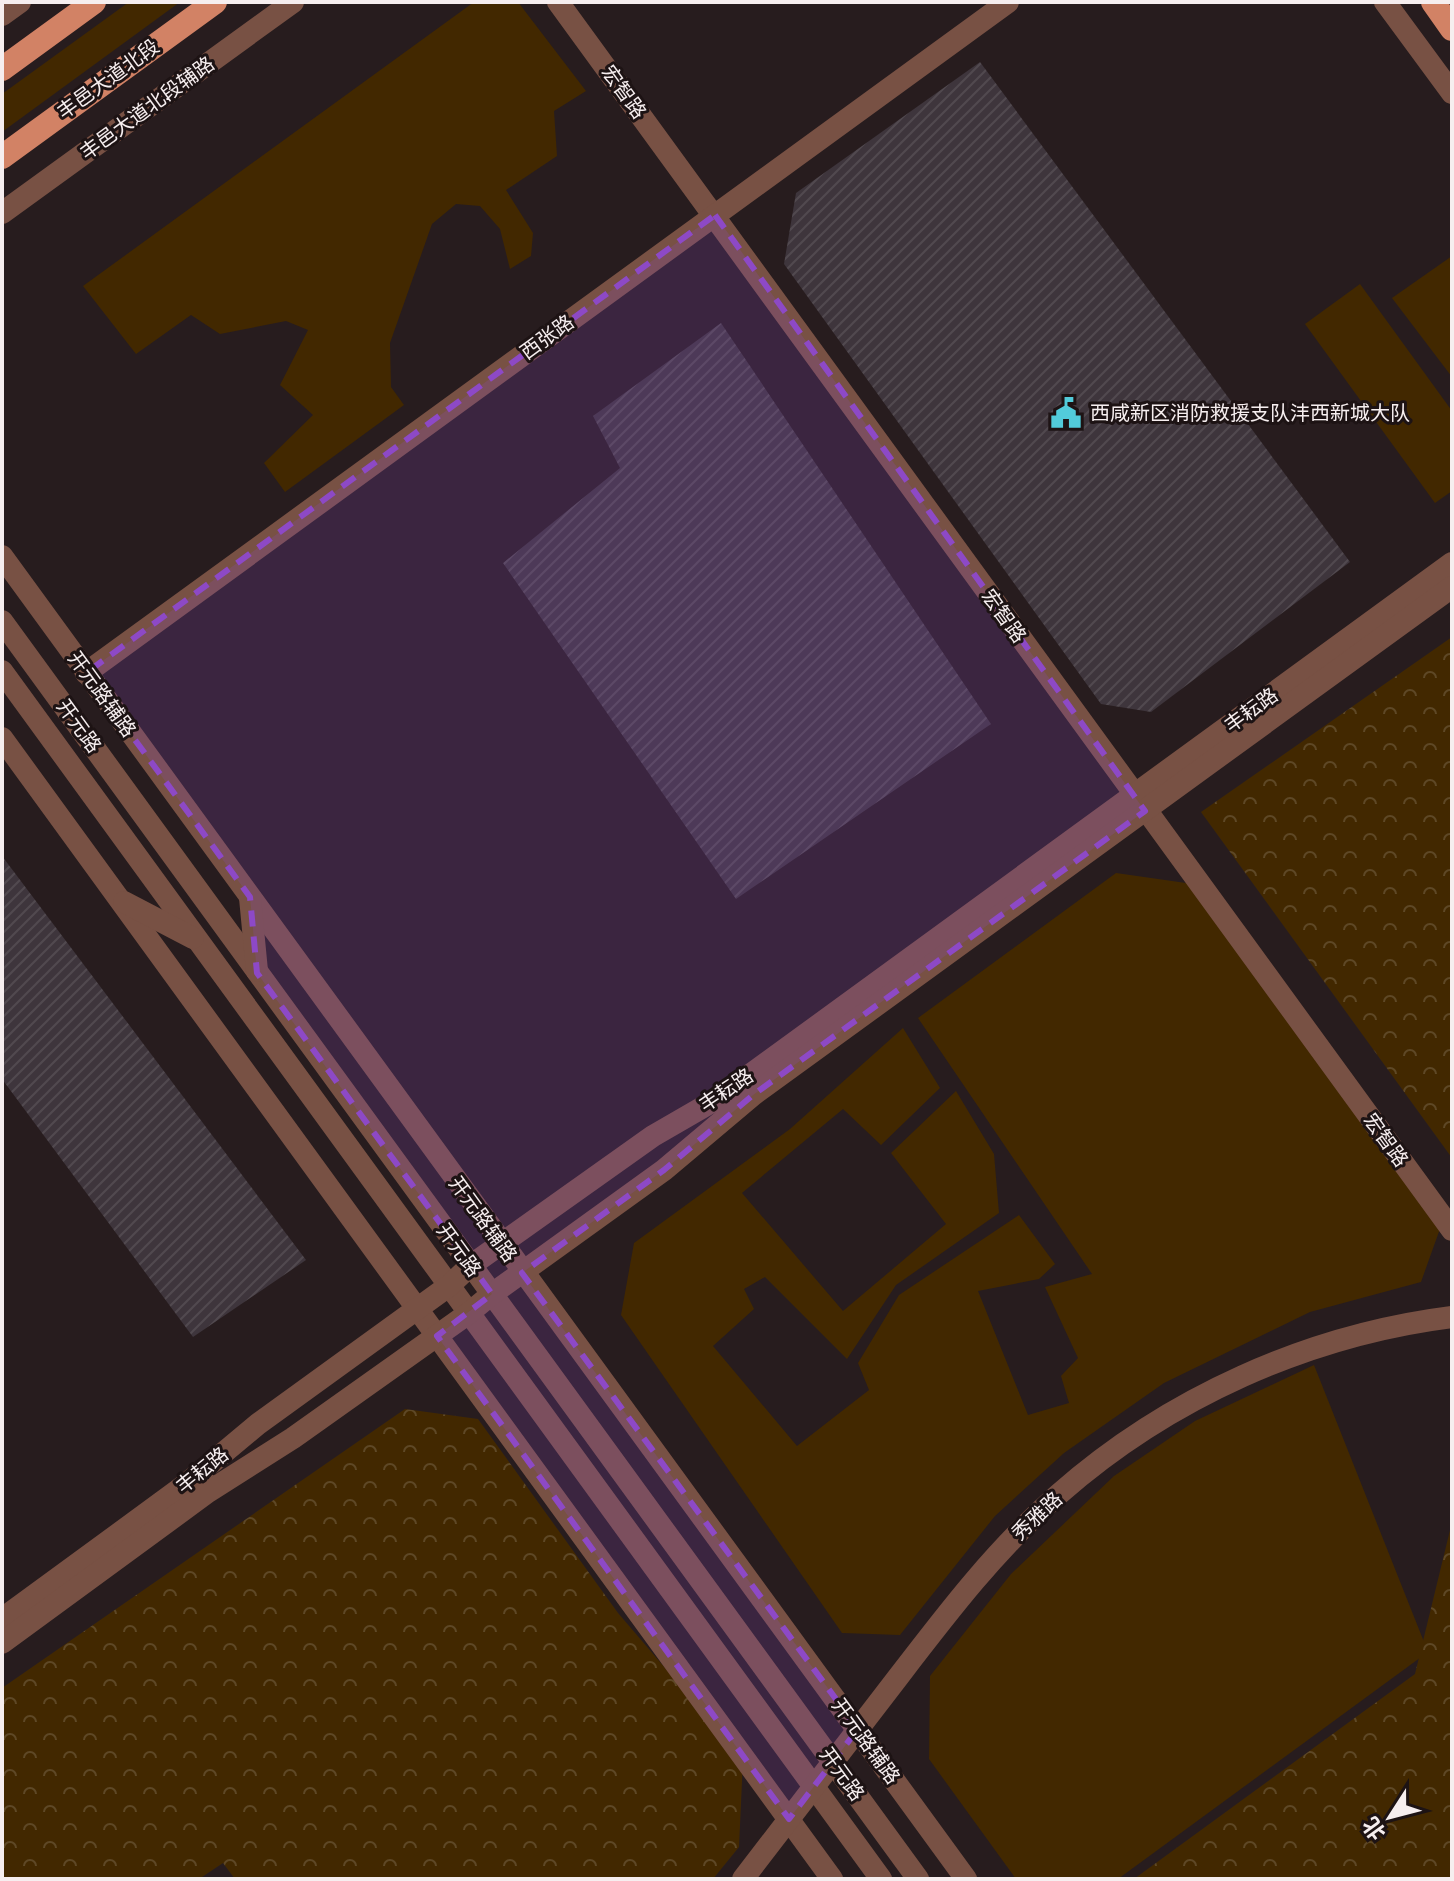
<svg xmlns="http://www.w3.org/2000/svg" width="1454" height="1881" font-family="'Nunito Sans','Noto Sans SC',sans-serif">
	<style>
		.grass { fill: #422800 }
		.forest { fill: url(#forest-crowns) }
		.building { fill: url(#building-hatch) }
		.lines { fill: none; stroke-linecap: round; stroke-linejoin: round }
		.minor { stroke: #785144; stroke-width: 22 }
		.major { stroke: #d28265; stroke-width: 24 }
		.marked { fill: #8d49c6; fill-opacity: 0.2; stroke: #8d49c6; stroke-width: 6; stroke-dasharray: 16 10; stroke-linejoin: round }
		.labels { text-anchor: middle; stroke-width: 6; stroke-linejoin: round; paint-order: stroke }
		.street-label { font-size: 20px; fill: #f6eeef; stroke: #1d1314 }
		.poi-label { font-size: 20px; fill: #f6eeef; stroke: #1d1314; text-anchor: start }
	</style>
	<defs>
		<pattern id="forest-crowns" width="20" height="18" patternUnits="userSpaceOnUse" patternTransform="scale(2)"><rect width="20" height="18" fill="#422800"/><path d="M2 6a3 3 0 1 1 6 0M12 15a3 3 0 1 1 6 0" fill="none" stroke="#5e4826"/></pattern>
		<pattern id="building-hatch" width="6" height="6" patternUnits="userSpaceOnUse" patternTransform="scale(2)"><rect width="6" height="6" fill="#3e353c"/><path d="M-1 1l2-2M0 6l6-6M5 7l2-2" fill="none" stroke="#51494f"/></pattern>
	</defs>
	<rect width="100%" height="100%" fill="#271c1e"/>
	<!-- grass -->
	<g class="grass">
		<path d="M129 2H180L2 132V94Z"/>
		<path d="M474 2H518L586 91 554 111 557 156 506 190 533 233 531 256 510 269 500 229 480 206 456 204 432 224 390 343 391 387 404 405 285 492 264 463 313 415 280 385 308 330 286 321 220 334 191 315 136 354 83 286Z"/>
		<path d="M1452 256V377L1392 298Z"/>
		<path d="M1360 284 1452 411V491L1435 503 1305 324Z"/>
		<path d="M1116 873 1193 884 1441 1226 1421 1282 1310 1312 1164 1383 1064 1453 995 1516 900 1635 842 1633 621 1315 634 1243 790 1129 903 1028 940 1088 881 1145 843 1109 742 1193 843 1311 946 1224 891 1153 956 1091 994 1154 999 1213 896 1285 847 1359 765 1277 744 1289 754 1309 713 1346 797 1446 869 1390 858 1363 899 1295 1019 1215 1055 1264 1039 1279 978 1291 1028 1415 1069 1403 1061 1376 1078 1358 1045 1287 1092 1274 918 1018Z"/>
		<path d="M1314 1365 1428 1652 1118 1879H1016L929 1759 930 1676 1011 1574 1114 1476 1195 1421Z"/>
	</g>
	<!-- forest -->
	<g class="forest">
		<path d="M1452 637V1158L1201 812Z"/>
		<path d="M405 1409 478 1419 618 1613 743 1759 739 1847 713 1879H235L223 1863 199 1879H2V1688Z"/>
		<path d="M1452 1522V1879H1134L1415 1674Z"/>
	</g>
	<!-- building -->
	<g class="building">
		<path d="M980 62 1350 562 1151 712 1101 704 784 264 796 193Z"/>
		<path d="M721 323 991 724 736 899 503 563 620 468 593 416Z"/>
		<path d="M2 856 306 1260 193 1337 2 1079Z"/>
	</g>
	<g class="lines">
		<!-- minor -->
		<g class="minor">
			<path d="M558 2 1452 1230"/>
			<path d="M1385 2 1452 93"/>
			<path d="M2 15 20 2"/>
			<path d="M2 213 293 2"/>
			<path d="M2 556 966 1879"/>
			<path d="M2 621 918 1879"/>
			<path d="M2 671 881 1879"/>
			<path d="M86 673 1008 2"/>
			<path d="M2 738 832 1879"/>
			<path d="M250 898 257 971"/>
			<path d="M124 902 193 938"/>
			<path d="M2 1619 185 1485 258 1424 450 1285 470 1266 653 1136 717 1099 1452 563"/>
			<path d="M2 1643 208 1492 293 1438 469 1313 492 1294 664 1170 753 1095 1452 587"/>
			<path d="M743 1879C795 1811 847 1744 899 1676 948 1612 997 1548 1059 1494 1168 1398 1308 1335 1452 1317"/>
		</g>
		<!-- major -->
		<g class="major">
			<path d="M1433 2 1452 29"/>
			<path d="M2 69 94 2"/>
			<path d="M2 157 215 2"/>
		</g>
	</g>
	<!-- marked area -->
	<path class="marked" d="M715 215 1145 811 753 1095 664 1170 522 1273 858 1729 789 1819 437 1336 492 1294 257 973 250 897 86 673Z"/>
	<!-- icons -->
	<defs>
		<symbol id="civic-bare" viewBox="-9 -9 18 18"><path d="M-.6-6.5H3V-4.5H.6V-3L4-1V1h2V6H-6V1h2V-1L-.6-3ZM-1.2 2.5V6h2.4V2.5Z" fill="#52cbda" stroke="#1d1314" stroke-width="2.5" paint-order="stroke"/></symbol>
	</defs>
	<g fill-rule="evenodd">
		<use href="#civic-bare" x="1044" y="391" width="44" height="44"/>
	</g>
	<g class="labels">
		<!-- street labels -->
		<g class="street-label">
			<text transform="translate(108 79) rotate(-36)" y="7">丰邑大道北段</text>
			<text transform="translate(624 92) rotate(54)" y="7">宏智路</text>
			<text transform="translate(147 108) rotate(-36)" y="7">丰邑大道北段辅路</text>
			<text transform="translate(547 337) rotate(-36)" y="7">西张路</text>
			<text transform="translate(1004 616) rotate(54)" y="7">宏智路</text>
			<text transform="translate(102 694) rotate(54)" y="7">开元路辅路</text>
			<text transform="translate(1251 710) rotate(-36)" y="7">丰耘路</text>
			<text transform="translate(79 726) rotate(54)" y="7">开元路</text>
			<text transform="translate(726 1090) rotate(-34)" y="7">丰耘路</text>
			<text transform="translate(1386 1140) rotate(54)" y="7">宏智路</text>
			<text transform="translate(483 1219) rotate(54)" y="7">开元路辅路</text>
			<text transform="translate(459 1250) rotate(54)" y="7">开元路</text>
			<text transform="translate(202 1470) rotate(-39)" y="7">丰耘路</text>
			<text transform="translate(1037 1516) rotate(-43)" y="7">秀雅路</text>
			<text transform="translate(866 1741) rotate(54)" y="7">开元路辅路</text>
			<text transform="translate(842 1774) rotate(54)" y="7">开元路</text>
		</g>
		<!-- poi labels -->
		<g class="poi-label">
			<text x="1090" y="420">西咸新区消防救援支队沣西新城大队</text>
		</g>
	</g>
	<!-- border -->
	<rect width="1454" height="1881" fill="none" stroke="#f6eeef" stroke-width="8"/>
	<!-- north arrow -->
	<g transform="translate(1390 1817) rotate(234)" stroke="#1d1314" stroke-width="6" paint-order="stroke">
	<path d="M0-6L14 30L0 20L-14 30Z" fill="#f6eeef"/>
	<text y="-12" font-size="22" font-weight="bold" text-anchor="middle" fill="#f6eeef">北</text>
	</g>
</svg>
